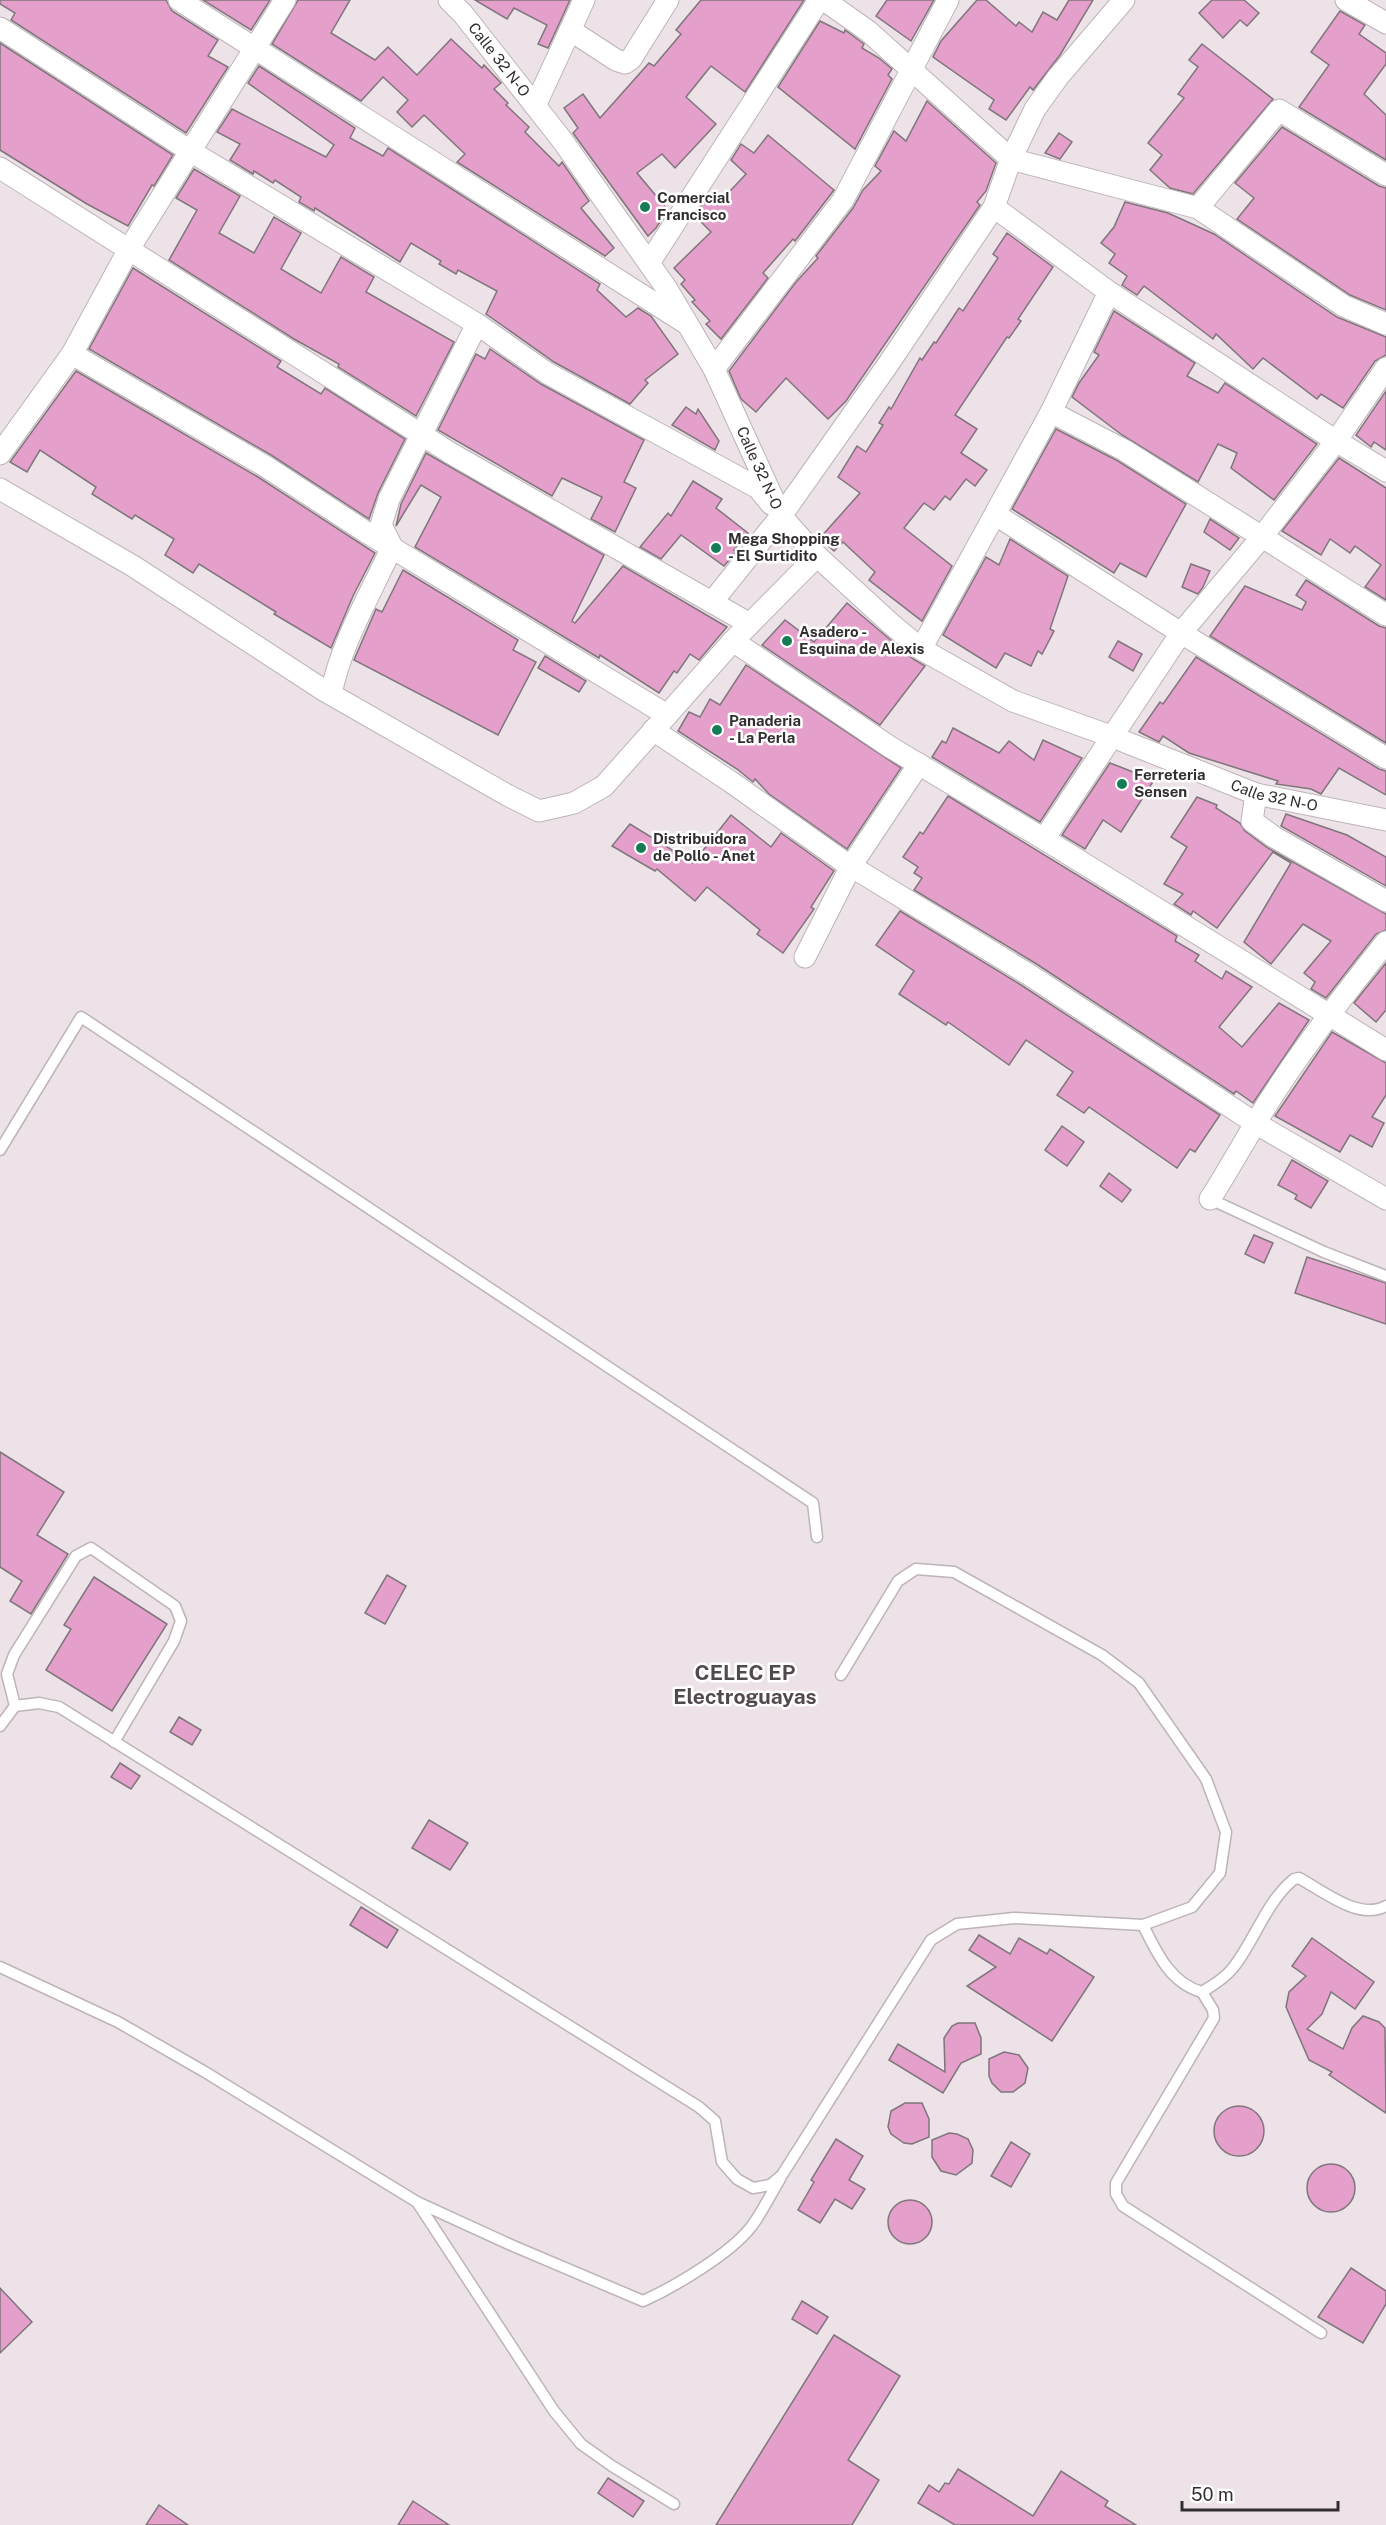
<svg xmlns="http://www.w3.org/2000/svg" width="1386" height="2525" font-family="'Public Sans',sans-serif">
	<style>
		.building { fill: #e49fcb; stroke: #7f767b; stroke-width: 1.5 }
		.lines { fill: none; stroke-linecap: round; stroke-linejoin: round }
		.lane-casing { stroke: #bdb3b9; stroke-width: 13 }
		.street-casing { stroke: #bdb3b9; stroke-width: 23 }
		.lane { stroke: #fff; stroke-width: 10 }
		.street { stroke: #fff; stroke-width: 21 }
		.poi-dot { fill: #157c56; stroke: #fff; stroke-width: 2 }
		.labels { text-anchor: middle; stroke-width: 5; stroke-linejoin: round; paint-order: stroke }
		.street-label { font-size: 15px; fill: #322e30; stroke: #fff }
		.poi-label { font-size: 15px; font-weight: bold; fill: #322e30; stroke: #fff; text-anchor: start }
		.district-label { font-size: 21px; font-weight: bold; fill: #51494e; stroke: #fff }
	</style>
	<rect width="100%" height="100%" fill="#ece2e8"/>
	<!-- building -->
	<g class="building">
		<path d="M0 0H166L172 11 218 40 208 56 228 67 186 133 11 20 15 13 0 4Z"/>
		<path d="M203 0H270L251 30Z"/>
		<path d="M298 0H350L331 33 375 60 388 47 417 75 451 39 482 68 484 65 501 83 494 89 508 103 506 105 529 127 525 132 559 166 562 162 589 201 581 208 614 248 605 256 457 162 465 154 424 115 412 127 397 112 408 100 383 77 361 101 272 44Z"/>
		<path d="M475 0H570L548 48 538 44 547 25 514 8 507 19Z"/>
		<path d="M701 0H804L745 92 711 66 686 97 716 124 675 168 662 154 637 173 668 210 656 228 648 236 573 133 578 128 564 108 583 94 600 118 649 63 654 66 681 34 676 30Z"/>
		<path d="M887 0H934L911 41 876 16Z"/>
		<path d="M977 0H986L1016 26 1019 22 1032 32 1043 12 1057 20 1069 0H1093L1060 55 1033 90 1030 87 1006 120 989 109 994 100 933 57 941 41Z"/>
		<path d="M1212 0H1244L1259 13 1247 26 1240 20 1223 38 1199 13Z"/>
		<path d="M1340 11 1365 25 1359 34 1386 53V64L1364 94 1386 115V160L1299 107 1329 65 1311 52Z"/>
		<path d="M820 21 844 33 845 30 864 44 862 48 879 58 892 69 888 75 892 79 855 149 778 87Z"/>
		<path d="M0 43 173 155 154 186 152 185 128 226 87 204 0 150Z"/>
		<path d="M1202 44 1273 99 1193 194 1170 188 1150 170 1162 155 1148 143 1184 98 1178 94 1198 67 1189 60Z"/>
		<path d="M259 66 355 128 350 138 383 156 388 148 600 284 597 290 626 317 638 308 651 316 678 354 645 380 648 383 630 404 554 362 486 314 497 291 458 270 456 274 439 264 441 261 411 243 400 262 315 208 314 211 299 202 301 197 275 180 273 183 254 171 253 174 230 160 240 144 217 132 232 109 326 157 334 145 248 83Z"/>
		<path d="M927 101 996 163 986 191 977 202 980 205 846 401 828 419 786 378 756 412 741 399 729 371 796 282 818 258 816 256 853 208 863 190 881 171 875 166 894 131 906 141Z"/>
		<path d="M1282 127 1379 186 1386 188V310L1350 295 1237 219 1254 198 1235 183Z"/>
		<path d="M1059 133 1072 142 1060 159 1045 153Z"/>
		<path d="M768 135 834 190 795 241 793 239 763 273 768 278 721 339 706 324 710 321 692 302 695 300 681 284 685 280 674 268 711 232 695 216 701 206 710 197 717 205 746 174 731 160 741 144 754 153Z"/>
		<path d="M194 169 240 196 219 233 254 253 274 217 301 233 281 269 321 293 341 257 374 277 366 292 454 342 416 416 338 367 339 364 294 339 169 260 197 210 176 198Z"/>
		<path d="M1125 202 1168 213 1214 234 1337 317 1386 337V355L1375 361 1343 408 1321 394 1317 399 1263 358 1253 369 1216 334 1213 339 1144 286 1137 295 1122 285 1127 276 1109 263 1115 254 1101 243 1114 227Z"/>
		<path d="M1007 233 1053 267 1018 319 1021 321 1009 338 1007 337 955 415 977 429 961 453 987 470 975 486 966 479 950 500 945 496 934 510 924 503 904 528 952 566 922 621 869 580 875 572 843 542 834 551 820 538 860 493 838 477 857 446 866 452 883 425 879 423 889 407 891 409 920 358 922 360 934 342 936 343 959 308 963 311 998 258 993 254Z"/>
		<path d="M133 268 281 361 277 367 321 394 325 388 405 439 378 493 369 519 271 455 89 349Z"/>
		<path d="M1114 311 1195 363 1187 376 1218 393 1225 383 1317 444 1274 500 1231 468 1237 453 1218 444 1198 482 1122 435 1072 397 1079 383 1099 355 1094 352Z"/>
		<path d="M490 349 541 384 644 440 624 482 636 488 615 532 591 519 602 497 562 478 552 496 438 430 476 354 485 359Z"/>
		<path d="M76 371 258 477 375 553 353 596 331 648 274 614 276 612 199 564 193 573 165 555 174 539 135 515 132 519 92 494 96 487 40 450 27 472 10 462Z"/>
		<path d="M1386 391V450L1374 442 1371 447 1356 435Z"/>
		<path d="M686 407 696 414 698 409 719 441 715 450 672 425Z"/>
		<path d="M1056 429 1118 461 1186 504 1146 577 1120 563 1114 573 1012 509Z"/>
		<path d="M426 453 604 555 572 621 575 623 623 566 727 627 699 660 690 654 677 673 674 671 659 693 600 655 599 658 415 547 441 497 421 485 396 526 401 504Z"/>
		<path d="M1339 458 1386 488V600L1365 587 1381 565 1355 546 1350 553 1330 539 1321 555 1282 531Z"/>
		<path d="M693 481 722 499 716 508 748 533 734 550 736 552 724 566 681 535 661 559 640 547 668 513 671 516Z"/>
		<path d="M1210 519 1239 538 1230 550 1204 532Z"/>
		<path d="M1010 539 1068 576 1050 629 1054 631 1042 654 1038 651 1031 666 1005 653 996 668 943 635 986 557 999 565Z"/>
		<path d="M1191 564 1210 571 1203 587 1198 594 1182 587Z"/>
		<path d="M403 570 518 640 513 650 536 662 498 735 354 660 376 609 382 612Z"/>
		<path d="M1306 580 1379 626 1386 628V743L1210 636 1245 586 1302 610 1306 602 1296 595Z"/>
		<path d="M847 603 913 659 925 666 880 725 762 645 785 620 814 642Z"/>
		<path d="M1118 641 1142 654 1133 671 1109 657Z"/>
		<path d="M545 656 586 681 579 692 538 668Z"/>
		<path d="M1196 657 1379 769 1386 771V795L1339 768 1321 794 1311 789 1276 784 1278 781 1189 753 1163 736 1159 742 1139 732 1160 702 1163 704Z"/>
		<path d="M746 665 901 768 847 849 769 794 755 779 753 782 737 769 678 731 689 712 700 717 710 699 720 705Z"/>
		<path d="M953 728 999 753 1009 741 1034 760 1043 740 1082 758 1040 822 932 757 942 741 946 743Z"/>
		<path d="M1110 763 1154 780 1121 832 1103 820 1085 849 1062 835Z"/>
		<path d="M948 796 1177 936 1175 941 1199 955 1195 961 1222 979 1226 971 1252 987 1219 1027 1242 1047 1279 1003 1309 1020 1253 1103 1236 1091 1234 1094 1035 963 914 890 922 878 914 873 918 867 903 857 920 832 923 834Z"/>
		<path d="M1197 797 1217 805 1216 808 1240 823 1245 831 1268 848 1386 914V930L1376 934 1326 998 1311 989 1315 982 1304 973 1331 941 1303 924 1271 964 1244 942 1291 863 1273 852 1217 928 1193 911 1191 915 1174 904 1183 894 1164 884 1187 847 1171 837Z"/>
		<path d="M1286 814 1347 835 1386 857V886L1281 826Z"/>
		<path d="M731 815 771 847 781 833 834 871 811 907 814 909 783 953 757 934 760 930 707 887 695 901 657 869 655 871 612 846 630 824 693 863Z"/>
		<path d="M900 911 1021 985 1220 1115 1195 1152 1190 1149 1177 1168 1089 1107 1084 1113 1057 1095 1073 1072 1026 1040 1009 1065 948 1022 946 1025 899 994 914 971 876 945Z"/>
		<path d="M1386 963V1010L1376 1022 1354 1003Z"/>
		<path d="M1332 1032 1386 1063V1095L1372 1117 1384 1123 1372 1147 1350 1135 1340 1152 1275 1116Z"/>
		<path d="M1062 1126 1084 1142 1067 1166 1045 1150Z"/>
		<path d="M1292 1160 1328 1181 1311 1208 1295 1199 1297 1195 1278 1185Z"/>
		<path d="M1109 1173 1131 1190 1122 1202 1100 1186Z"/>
		<path d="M1254 1235 1273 1243 1264 1263 1245 1254Z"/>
		<path d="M1307 1257 1386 1283V1324L1295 1293Z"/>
		<path d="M0 1452 64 1492 37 1535 68 1554 31 1614 10 1601 22 1581 0 1567Z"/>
		<path d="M387 1575 406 1586 385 1624 365 1613Z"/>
		<path d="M94 1577 167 1624 112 1711 46 1670 71 1629 64 1625Z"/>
		<path d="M179 1717 201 1730 192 1745 170 1732Z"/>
		<path d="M120 1763 140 1776 131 1789 111 1777Z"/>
		<path d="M429 1820 468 1843 450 1870 412 1848Z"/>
		<path d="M361 1907 398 1930 387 1948 350 1925Z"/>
		<path d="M979 1935 1010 1954 1019 1938 1047 1954 1050 1949 1094 1977 1052 2041 967 1986 996 1967 969 1950Z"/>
		<path d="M1312 1938 1374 1982 1355 2009 1331 1992 1322 2014 1307 2029 1343 2049 1352 2028 1363 2016 1379 2022 1385 2028 1386 2113 1329 2075 1332 2072 1309 2060 1286 2007 1289 1992 1306 1976 1292 1966Z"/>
		<path d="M958 2023H975L981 2038V2054L961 2063 943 2093 889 2060 898 2044 945 2072 944 2038 952 2026Z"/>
		<path d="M1004 2052 1019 2055 1028 2068 1025 2083 1013 2092H1001L992 2083 989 2076V2059Z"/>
		<path d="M905 2103H922L929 2119V2137L912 2144 904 2143 891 2134 888 2127 891 2111Z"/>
		<circle cx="1239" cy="2131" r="25"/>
		<path d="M949 2133 957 2134 968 2139 973 2150 972 2163 956 2175 941 2171 932 2157V2140Z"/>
		<path d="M836 2139 863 2156 849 2180 865 2189 852 2209 835 2199 820 2223 798 2210 814 2182 811 2180Z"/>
		<path d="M1011 2142 1030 2154 1011 2187 991 2176Z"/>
		<circle cx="1331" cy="2188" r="24"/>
		<circle cx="910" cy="2222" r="22"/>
		<path d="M1351 2268 1386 2291V2304L1363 2343 1318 2317Z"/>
		<path d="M0 2288 32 2322 0 2353Z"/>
		<path d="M802 2301 828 2317 817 2334 792 2319Z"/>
		<path d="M834 2335 900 2376 848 2460 879 2480 852 2525H716Z"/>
		<path d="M958 2469 1033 2516 1061 2471 1108 2501 1105 2506 1136 2525H955L918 2503 929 2485 939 2492 945 2483 949 2484Z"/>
		<path d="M608 2478 644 2501 633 2517 598 2493Z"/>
		<path d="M413 2501 449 2525H398Z"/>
		<path d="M159 2505 188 2525H146Z"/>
	</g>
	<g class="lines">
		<defs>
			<g id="lane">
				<path d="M0 1150 81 1017 813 1503 817 1537"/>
				<path d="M1210 1199 1324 1252 1386 1276"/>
				<path d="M15 1706 7 1674 14 1655 76 1556 91 1548 175 1606 181 1621 174 1641 114 1742"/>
				<path d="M0 1726 15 1706 39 1703 59 1707 699 2107 715 2121 722 2162 737 2179 753 2188 770 2185 782 2175 931 1940 957 1924 1014 1918 1143 1925 1192 1907 1220 1873 1226 1832 1206 1779 1139 1683 1102 1655 954 1572 916 1569 898 1581 841 1675"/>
				<path d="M1143 1925C1157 1953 1170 1983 1202 1992 1212 1986 1224 1979 1232 1969 1255 1941 1265 1903 1294 1879L1299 1878C1323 1891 1359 1921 1386 1906"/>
				<path d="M0 1967 118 2022 205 2072 417 2202 554 2411 581 2444 612 2466 674 2504"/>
				<path d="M1202 1992 1213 2010 1214 2018 1116 2183V2194L1123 2206 1321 2333"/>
				<path d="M417 2202 511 2245 643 2301C674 2287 730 2254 751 2227 762 2213 770 2195 780 2179"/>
			</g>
			<g id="street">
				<path d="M179 0 684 322"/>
				<path id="s1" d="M449 0 463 14 562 140 667 289 714 369 781 516 817 556 890 623 921 649 1013 701 1113 737 1256 794 1386 820"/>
				<path d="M824 0 868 31 1011 159 1198 208 1344 306 1386 324"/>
				<path d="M1346 0 1386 23"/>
				<path d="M0 28 190 151 477 324 547 373 758 488 771 504"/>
				<path d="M570 30 616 60 625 63 631 59 668 0"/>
				<path d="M535 106 584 0"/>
				<path d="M0 168 452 454 750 624"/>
				<path d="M994 207 1109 292 1336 441 1386 471"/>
				<path d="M1198 208 1279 110 1386 175"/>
				<path d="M649 263 819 0"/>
				<path d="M72 354 265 466 366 532 667 715"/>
				<path d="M714 369 843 200 948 0"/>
				<path d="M1051 412 1124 450 1386 615"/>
				<path d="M0 454 72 354 129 249 285 0"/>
				<path d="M0 489 133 566 325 691 507 795 539 811 574 803 604 786 733 641 817 556"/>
				<path d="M996 515 1181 633 1386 758"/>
				<path d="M712 602 781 516 887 366 994 207 1011 159 1035 109 1058 77 1124 0"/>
				<path d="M733 641 890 747 1044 839 1386 1050"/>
				<path d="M921 649 1051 412 1109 292"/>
				<path d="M331 694C341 643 370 595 392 547L381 525 389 499 477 324"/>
				<path d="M653 730 731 782 844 862 1028 974 1255 1123 1386 1199"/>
				<path d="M1256 794 1252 821 1274 837 1386 901"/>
				<path d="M1044 839 1181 633 1261 538 1336 441 1386 368"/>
				<path d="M805 957 851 866 919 764"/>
				<path d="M1210 1199C1226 1174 1240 1149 1255 1124 1293 1060 1340 1000 1386 942"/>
			</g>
		</defs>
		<!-- lane casing -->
		<use href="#lane" class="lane-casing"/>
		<!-- street casing -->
		<use href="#street" class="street-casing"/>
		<!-- lane -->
		<use href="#lane" class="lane"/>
		<!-- street -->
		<use href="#street" class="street"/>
	</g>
	<!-- markers -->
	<g class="poi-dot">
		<circle cx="645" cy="207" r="6"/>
		<circle cx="716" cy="548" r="6"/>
		<circle cx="787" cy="641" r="6"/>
		<circle cx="717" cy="730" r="6"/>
		<circle cx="1122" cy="784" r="6"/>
		<circle cx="641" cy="848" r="6"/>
	</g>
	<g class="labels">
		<!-- street labels -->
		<g class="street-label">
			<text dy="5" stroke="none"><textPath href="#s1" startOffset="78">Calle 32 N-O</textPath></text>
			<text dy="5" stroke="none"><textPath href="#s1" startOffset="564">Calle 32 N-O</textPath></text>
			<text dy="5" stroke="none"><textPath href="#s1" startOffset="1194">Calle 32 N-O</textPath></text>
		</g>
		<!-- poi labels -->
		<g class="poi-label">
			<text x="657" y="203">Comercial<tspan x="657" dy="17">Francisco</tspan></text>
			<text x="728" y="544">Mega Shopping<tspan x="728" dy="17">- El Surtidito</tspan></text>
			<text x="799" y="637">Asadero -<tspan x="799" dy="17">Esquina de Alexis</tspan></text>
			<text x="729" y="726">Panaderia<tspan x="729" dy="17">- La Perla</tspan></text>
			<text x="1134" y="780">Ferreteria<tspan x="1134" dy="17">Sensen</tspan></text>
			<text x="653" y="844">Distribuidora<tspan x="653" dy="17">de Pollo - Anet</tspan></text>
		</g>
		<!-- district labels -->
		<g class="district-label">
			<text x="745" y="1680">CELEC EP<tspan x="745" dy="24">Electroguayas</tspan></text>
		</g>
	</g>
	<!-- scale -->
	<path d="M1182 2501v9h156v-9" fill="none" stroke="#322e30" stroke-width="3"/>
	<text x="1191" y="2501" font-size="18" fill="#322e30" stroke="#ffffff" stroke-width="4.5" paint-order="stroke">50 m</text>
</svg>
